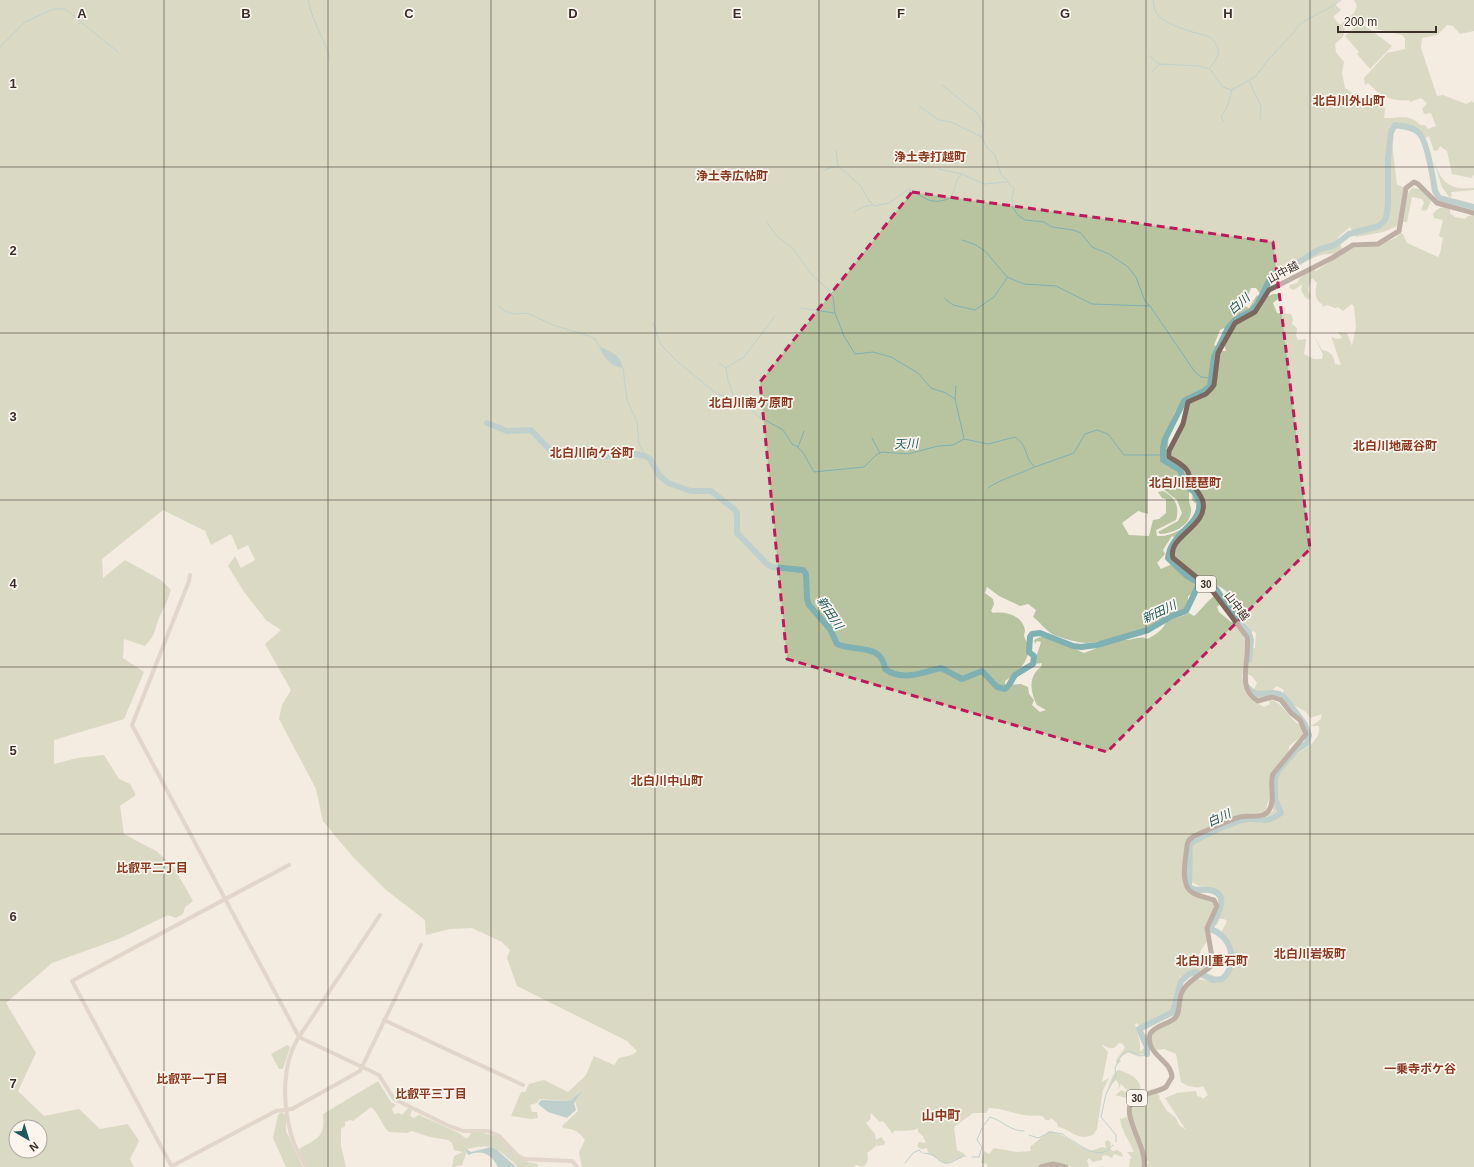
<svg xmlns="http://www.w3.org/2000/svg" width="1474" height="1167" font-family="Helvetica,'Noto Sans JP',sans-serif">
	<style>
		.green { fill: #b8c4a0; fill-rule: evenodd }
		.water { fill: #7fb0b2 }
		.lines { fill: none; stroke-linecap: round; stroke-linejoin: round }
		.stream { stroke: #7fb0b2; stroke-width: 1 }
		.river { stroke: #7fb0b2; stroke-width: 6 }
		.minor { stroke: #cdbbac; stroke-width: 4 }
		.major { stroke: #7d675c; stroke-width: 5 }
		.marked { fill: none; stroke: #c2185b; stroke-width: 3; stroke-dasharray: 8 5; stroke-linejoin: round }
		.grid { fill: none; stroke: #3b302b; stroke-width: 1; stroke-opacity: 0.55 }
		.labels { text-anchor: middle; stroke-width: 3.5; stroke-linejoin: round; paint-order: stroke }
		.shield { fill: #fbf5ee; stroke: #756b66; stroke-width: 1 }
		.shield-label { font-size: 10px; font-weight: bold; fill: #3b302b }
		.street-label { font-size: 11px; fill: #3b302b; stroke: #fbf5ee }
		.neighbourhood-label { font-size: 12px; font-weight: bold; fill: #8c3b22; stroke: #fbf5ee }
		.water-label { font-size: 12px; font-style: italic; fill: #1f5a5e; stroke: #fbf5ee }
		.quarter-label { font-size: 13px; font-weight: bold; fill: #8c3b22; stroke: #fbf5ee }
		.grid-label { font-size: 13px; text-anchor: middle; font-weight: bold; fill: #3b302b; stroke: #fbf5ee; stroke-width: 3.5; stroke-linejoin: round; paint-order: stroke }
	</style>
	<rect width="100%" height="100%" fill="#f4ebe1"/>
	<!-- green -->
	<g class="green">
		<path d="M0 0H1340L1335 4 1341 10 1333 17 1340 25 1354 13 1357 6 1354 0H1474V31L1460 34 1453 26 1447 25 1437 35 1422 38 1421 48 1437 96 1443 95 1466 104 1472 101 1474 103V175L1471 178 1452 174 1447 151 1440 146 1438 150 1434 151 1429 136 1425 138 1415 127 1390 126 1397 185 1404 187 1400 225 1383 232 1356 237 1350 227 1338 237 1342 249C1331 257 1328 252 1318 256 1300 263 1272 279 1262 296L1256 288H1251L1244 306 1249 308 1257 295 1260 299 1255 310 1233 323 1227 334 1224 328 1220 330 1214 345 1216 346 1218 350C1216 361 1216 374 1212 384 1206 398 1184 396 1176 410 1166 428 1170 439 1167 457 1173 463 1181 466 1186 473 1194 485 1188 489 1189 500 1189 504 1192 508 1191 512 1189 527 1173 533 1160 534L1158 532 1178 521 1182 513 1177 500 1154 482 1148 484V514L1138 511 1122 523 1129 535 1149 536 1153 520 1159 519 1166 513V499L1162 498 1158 492 1163 491C1175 497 1180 506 1176 520L1156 530 1157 536C1172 537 1187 527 1196 516V504L1192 500 1193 493C1207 515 1190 525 1175 538L1172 536 1163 550 1165 554 1157 563 1161 569 1170 565 1177 567 1199 584 1196 591 1188 596V612L1177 618 1189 613 1194 616C1202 609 1206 602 1214 596L1220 604 1217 607 1219 612 1231 622H1234L1242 633 1246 644 1242 677 1245 688 1248 696 1253 701 1264 707 1270 704 1269 700C1283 701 1288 719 1300 725L1303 735 1289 746 1288 758 1297 746H1303L1297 747 1293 756C1304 749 1321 742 1319 726H1311L1321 719 1322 714 1310 718 1306 712 1294 705 1290 707 1282 694 1284 690 1277 686 1273 689 1275 694 1273 695 1256 699 1254 689 1257 683 1252 676 1247 674 1251 648H1255L1256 633 1253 631 1247 635 1246 631 1250 629 1244 621 1240 624 1237 621 1240 618 1232 611H1229L1219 597 1225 596 1227 592C1221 586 1217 585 1208 585L1177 561 1174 555 1177 545 1204 511 1190 473 1172 456 1171 449 1187 405 1203 398 1211 392 1219 351H1226L1224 344 1235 324 1256 313 1266 297 1273 294H1280L1281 296 1273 303 1277 313 1291 314 1293 319 1292 324 1297 328 1296 336 1298 340 1306 339 1304 354 1314 359H1322L1323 355 1313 334 1322 350C1332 352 1333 355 1335 364L1341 365 1331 336 1336 339 1342 338 1338 332 1347 333 1352 346 1356 327 1354 306 1352 304 1343 311 1338 307 1335 308 1327 305 1323 307 1322 304C1314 299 1315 292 1317 283L1312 278 1308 289 1311 297 1309 300 1305 297 1301 290 1302 286 1301 285 1294 290 1289 288 1290 285 1297 283 1300 278 1312 269 1316 271 1351 248 1378 246 1395 238 1401 233 1403 234 1407 243 1438 257C1442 251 1441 245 1443 238L1439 236 1443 220 1434 218 1433 214C1438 207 1442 206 1450 209V213L1455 217 1465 219 1468 216 1474 215V1167H1146L1149 1162 1146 1160 1132 1119 1131 1107 1138 1099 1156 1093 1160 1096 1159 1098 1167 1111 1176 1118 1179 1125 1186 1130 1165 1098 1177 1093 1196 1091 1197 1096 1201 1097 1203 1099 1208 1095 1203 1086C1196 1089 1186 1086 1181 1082L1176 1054 1164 1049 1155 1050C1144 1032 1163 1025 1177 1018 1180 1003 1181 985 1198 979L1208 981 1210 979 1203 976 1207 973 1219 978C1230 974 1230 963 1228 953L1231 952 1226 940 1221 933 1227 921 1224 919H1219L1217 925 1212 923C1218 913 1226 902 1216 892L1203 891V888L1188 880C1187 869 1184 850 1192 841 1195 838 1202 835 1206 833L1199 832 1185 846 1183 857V884L1189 893 1213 902 1215 905 1208 922V940L1201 950 1199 956 1209 964V967L1199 973 1180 977 1178 981 1183 983 1182 985 1177 987 1178 996 1169 1018 1149 1023 1148 1028 1142 1030 1137 1023 1135 1024 1140 1043V1052L1145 1047V1040L1140 1034 1141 1032 1147 1035 1150 1052 1147 1055 1139 1054 1140 1057 1127 1052 1119 1058 1121 1062 1117 1064 1116 1060 1125 1048 1123 1044 1119 1043 1114 1048H1109L1101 1044 1108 1052 1102 1082 1109 1078 1103 1090 1097 1129 1093 1135C1075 1141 1073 1130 1058 1127L1057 1123 1051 1118 1050 1120H1045L1044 1117C1037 1114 1032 1117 1024 1115 1012 1113 1002 1108 989 1108L986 1113H973L954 1127 957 1150 965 1154 962 1158 945 1164 928 1153 927 1148 921 1149 917 1146 919 1142 926 1143 923 1136 918 1132V1128C912 1132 901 1130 894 1131L893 1134 883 1121 880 1122 871 1113 870 1120 866 1123 875 1134 876 1140 881 1137 885 1142 884 1145 877 1146 876 1142V1146L867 1153C869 1160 868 1163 863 1167L856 1165 853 1167H582L579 1152 585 1140C579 1131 573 1129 563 1128L562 1126 578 1111 575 1101 581 1090 570 1101 540 1099 537 1103 530 1105 532 1112H537L538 1118 531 1119 511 1116 521 1092H525L529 1084 544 1080 568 1092 586 1075 594 1056 614 1065 619 1058 632 1055 637 1051 627 1041 517 986 507 958 510 950 502 942 472 928 450 929 426 935 425 920 386 890 352 856 323 821 316 789 279 719 282 705 291 690 265 644 281 630 266 620 244 592 228 566 235 556 241 568 255 560 248 545 238 550 231 534 211 545 205 531 163 510 102 559 103 578 125 560 161 580 171 590C168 600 164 607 160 616 153 631 158 632 145 646L124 639 123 658 144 672 124 719 54 740V764L77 758 104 755 119 779 130 784 136 795 120 806 124 834 156 851 173 866 193 901 185 907 183 914 176 918 168 915 121 938 52 963 6 1003 36 1053 18 1091 44 1116 79 1109 100 1129 128 1124 139 1141 130 1159 134 1167H0ZM1358 16 1376 29 1402 35 1405 38V49L1387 53 1364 78 1365 85 1368 83C1380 96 1392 102 1409 100L1410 102 1421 98 1427 103 1422 109 1424 114 1431 113 1436 126 1428 129 1425 125H1420C1409 113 1399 119 1384 118L1385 108 1370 104 1345 88 1342 73 1344 62 1336 52 1335 44 1343 37 1345 28ZM987 587 999 596 1020 606 1028 604 1036 610 1033 617C1040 622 1046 631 1054 635 1064 639 1076 642 1086 643 1093 643 1151 633 1155 628 1156 628 1158 623 1158 623L1166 622C1164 629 1154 636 1147 639 1139 634 1129 643 1121 639L1084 653C1067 646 1051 629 1034 640L1035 644 1037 641 1041 642 1034 664 1042 663 1041 667C1028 676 1030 692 1037 705L1046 710 1040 712 1032 705 1034 700 1029 694 1028 687 1021 684 1005 685V681C1019 672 1026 664 1030 648 1029 644 1025 640 1024 636 1024 634 1025 632 1025 630 1022 615 1005 611 993 613L991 611 994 604 993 599 985 593ZM1272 788 1273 811 1267 814 1242 815 1263 812 1266 809ZM16 1127H40V1151H16Z"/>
		<path d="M1360 22 1392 46 1370 69 1357 54 1359 52 1345 36Z"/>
		<path d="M1433 159C1442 183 1448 190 1474 188V190L1451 192 1452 196 1449 197 1442 187Z"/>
		<path d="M1412 188 1421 189 1431 201 1427 210 1423 211 1421 209 1424 203 1422 199 1412 197 1407 222H1403L1407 195Z"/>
		<path d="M287 1045 290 1047 283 1069H279L271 1054Z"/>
		<path d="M1118 1070C1129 1073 1144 1079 1140 1095H1135L1130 1099 1115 1095 1122 1090 1125 1092 1127 1090 1121 1084 1118 1090 1119 1084 1116 1080 1112 1083 1106 1093 1113 1075Z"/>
		<path d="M378 1081 391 1102 396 1105 392 1109 394 1114 399 1113 402 1115 408 1108 412 1110 410 1116 414 1118 419 1115 459 1133 465 1138H468L471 1133H483L499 1137 524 1161 537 1164 538 1167H517C516 1164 512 1161 509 1159 494 1145 487 1144 468 1149L462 1165 452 1167 454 1156 463 1152 454 1150 452 1143 448 1140 430 1137 412 1131 407 1133 389 1132C381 1125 380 1114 371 1107L353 1121 350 1120 345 1122V1126L341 1129V1146L346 1167H307L299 1149C318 1138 325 1138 323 1114Z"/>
		<path d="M281 1112 283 1113 286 1116V1131L303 1167H286L273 1138 278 1115Z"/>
		<path d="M1127 1117 1143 1160 1142 1167H1129L1130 1159 1132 1158 1127 1152H1134C1129 1140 1122 1132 1120 1119Z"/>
		<path d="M1049 1131C1065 1133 1076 1147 1091 1151L1102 1147 1106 1148 1105 1142 1108 1140 1111 1143 1110 1149 1113 1151 1117 1150 1122 1153 1123 1157 1114 1154 1112 1158 1106 1155 1102 1156V1160L1093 1162 1089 1158 1087 1160 1089 1167H1072L1059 1163H1048L1039 1167H987V1164L981 1163 984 1151 989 1154 994 1148 1017 1152 1031 1151 1030 1147Z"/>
	</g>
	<!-- water -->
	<g class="water">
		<path d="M599 346C611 353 620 353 623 368 611 367 603 357 599 346Z"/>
		<path d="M582 1090 574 1103 576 1110 567 1118 548 1112 538 1104 541 1100 570 1101Z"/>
		<path d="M491 1147 496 1149 516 1167H498C491 1154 483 1149 468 1155L466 1149 471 1152Z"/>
	</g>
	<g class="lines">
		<!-- stream -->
		<g class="stream">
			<path d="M308 0C312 21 324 38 330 59"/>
			<path d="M1153 0C1154 4 1154 9 1156 12 1162 25 1197 33 1210 37 1223 50 1219 55 1210 68"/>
			<path d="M0 47 25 22 53 9H65L118 52"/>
			<path d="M1149 56 1159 64 1199 66 1210 69 1223 87 1232 90 1256 76 1268 60 1294 32C1299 19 1329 11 1341 0"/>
			<path d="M1152 72 1159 64"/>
			<path d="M1249 81 1261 106 1260 119"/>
			<path d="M942 85 978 114 984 126 982 137"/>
			<path d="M919 106 939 120 951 122 982 137 987 148 995 155 1001 174 1014 189 1012 198 1013 208 1018 215 1025 220 1044 222 1052 227 1073 230 1081 233 1092 247 1109 254 1128 267 1136 277 1145 301 1150 306"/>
			<path d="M1224 122 1221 117 1228 105 1232 90"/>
			<path d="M836 151 838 166 860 185 870 202 875 206 889 203 909 189C926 198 930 206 951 198L958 178 962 174"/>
			<path d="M939 169 962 174 984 184 1006 182"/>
			<path d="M823 170 838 166"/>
			<path d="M854 212 863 207 872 205"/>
			<path d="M766 221 776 235 793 249 813 276 829 290 833 297 835 313 844 336 855 354 873 352 891 357 918 373 931 388 946 393 955 399"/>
			<path d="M962 240 976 245 986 252 1007 277 1024 284 1056 286 1092 304 1150 306 1195 372 1201 377 1212 378"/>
			<path d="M945 299 953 305 975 310 994 297 1007 278"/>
			<path d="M498 306 505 311 513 314 527 313 553 325 589 336 595 339 599 346"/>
			<path d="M801 308 834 313"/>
			<path d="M653 323 661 345 679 363 717 394 740 400 758 416 783 430 792 444 798 447 804 454 814 472 864 467 876 455 882 452 908 454 938 446 953 445 964 439 988 444 1015 437C1029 446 1024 459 1035 467L1074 453 1085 434 1097 430 1108 434 1124 455H1162"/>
			<path d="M719 363 726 368"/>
			<path d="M623 368 627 400 637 422 639 444 645 456"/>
			<path d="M956 386 955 399 964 438"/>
			<path d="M734 398 728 380 726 368 744 357 775 316"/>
			<path d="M872 438 880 453"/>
			<path d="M798 447 804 431"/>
			<path d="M988 488C1002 478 1019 475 1034 467"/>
			<path d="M984 1125 990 1117C1003 1121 1010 1131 1024 1131"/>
			<path d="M1029 1135 1038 1138 1051 1132 1063 1134C1068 1140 1073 1140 1079 1145 1090 1152 1104 1158 1113 1145"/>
			<path d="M1116 1142V1135L1101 1117 1106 1094 1116 1076 1115 1068 1121 1056 1129 1051 1142 1056 1147 1054"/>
			<path d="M924 1153 934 1155C943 1167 951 1164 962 1156H966"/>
			<path d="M972 1157H979L982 1147 977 1140 982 1128"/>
			<path d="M905 1163 913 1153 919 1150 922 1153"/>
		</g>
		<!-- river -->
		<g class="river">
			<path d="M487 423 507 431 531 430 551 451 559 455H568L584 451 602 457 626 452 645 456 650 459 659 475 668 483 691 491H711L734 509 737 513V533L767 564 772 567 803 570 806 574 807 599 809 605 830 629 837 644C855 652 882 643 885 669 903 682 923 672 941 668L962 679 982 671 997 687 1005 689 1009 685 1015 675 1033 664 1034 656 1029 652 1030 637 1032 634 1040 633 1073 646 1081 647 1097 645 1148 630 1172 616 1186 611 1199 584"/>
			<path d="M1206 587 1187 576 1168 558C1171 532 1200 527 1200 502L1194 492 1185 485 1180 470 1163 460V448L1165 439 1184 401 1204 391 1210 386 1214 357 1228 328 1236 319 1252 311 1257 305 1272 275 1299 262 1318 250 1335 245 1349 234 1379 226 1384 221 1386 218 1388 204V159L1391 132 1395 125C1403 126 1414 127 1419 133 1427 141 1433 178 1435 191L1439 198 1474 207"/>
			<path d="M1212 587 1216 589 1234 616 1248 631 1251 640 1249 660"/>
			<path d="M1147 1054V1047L1139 1029 1173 1012 1181 981 1189 974 1196 972 1213 980 1222 979C1240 964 1231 935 1210 929 1216 918 1232 894 1210 890 1202 889 1196 892 1189 887L1190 844C1199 837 1237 820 1248 819 1265 818 1263 825 1281 813L1275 799V778L1278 771 1295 751 1307 743 1309 735 1304 723 1285 698 1279 694 1273 693 1255 694 1247 687"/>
		</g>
		<!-- minor -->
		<g class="minor">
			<path d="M190 575 189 581 132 725 299 1037 379 1075 394 1099 447 1125 463 1131H488L499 1136 517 1155 524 1159 572 1161 577 1167"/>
			<path d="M384 1020 523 1085"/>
			<path d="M172 1166 276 1111 292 1109 360 1071 421 945"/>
			<path d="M172 1167 72 981 289 865"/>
			<path d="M306 1167C300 1155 292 1143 290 1130 283 1102 282 1066 297 1040L380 915"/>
		</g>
		<!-- major -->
		<g class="major">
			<path d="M1041 1167 1053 1164 1066 1167"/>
			<path d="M1144 1167C1148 1147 1118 1112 1134 1100 1143 1093 1156 1093 1166 1087L1172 1077C1171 1059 1145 1055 1150 1034 1156 1025 1166 1025 1174 1019 1181 1013 1178 1000 1182 992 1186 982 1202 974 1210 967L1213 963 1207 928 1217 906 1214 900C1207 898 1199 896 1193 893 1179 886 1186 858 1187 845L1189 840 1194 836C1209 830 1225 821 1240 817 1249 815 1264 819 1269 810 1276 800 1269 784 1273 774L1306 734 1300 720 1291 713 1281 700 1272 697 1258 701C1235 689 1251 657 1247 637L1211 589 1173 558C1167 536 1208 527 1203 502 1202 497 1197 491 1194 486 1191 482 1190 477 1188 472 1185 465 1175 461 1169 457V451L1183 424 1188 402 1206 394 1211 389 1214 385 1218 353 1235 323 1255 312 1269 290 1332 258 1353 245 1378 244 1399 231 1406 188 1414 182 1418 184 1437 203 1474 213"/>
		</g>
	</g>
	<!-- marked area -->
	<path d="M0 0H1474V1167H0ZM912 192 1273 242 1310 549 1107 752 787 659 760 382Z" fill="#f4ebe1" fill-opacity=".55" fill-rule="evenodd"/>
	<path class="marked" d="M912 192 1273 242 1310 549 1107 752 787 659 760 382Z"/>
	<!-- grid -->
	<path class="grid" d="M164 0V1167M328 0V1167M491 0V1167M655 0V1167M819 0V1167M983 0V1167M1146 0V1167M1310 0V1167M0 167H1474M0 333H1474M0 500H1474M0 667H1474M0 834H1474M0 1000H1474"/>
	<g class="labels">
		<!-- shield labels -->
		<g class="shield">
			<rect x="1196" y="576" width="20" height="16" rx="3"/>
			<rect x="1127" y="1090" width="20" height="16" rx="3"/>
		</g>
		<g class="shield-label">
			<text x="1206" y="588">30</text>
			<text x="1137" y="1102">30</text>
		</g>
		<!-- street labels -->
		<g class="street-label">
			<text transform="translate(1283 272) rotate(-28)" y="4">山中越</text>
			<text transform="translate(1237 606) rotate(53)" y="4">山中越</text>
		</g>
		<!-- neighbourhood labels -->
		<g class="neighbourhood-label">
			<text x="1349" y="105">北白川外山町</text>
			<text x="930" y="161">浄土寺打越町</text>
			<text x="732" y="180">浄土寺広帖町</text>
			<text x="751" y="407">北白川南ケ原町</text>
			<text x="1395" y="450">北白川地蔵谷町</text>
			<text x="592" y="457">北白川向ケ谷町</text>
			<text x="1185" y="487">北白川琵琶町</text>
			<text x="667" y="785">北白川中山町</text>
			<text x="152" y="872">比叡平二丁目</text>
			<text x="1310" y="958">北白川岩坂町</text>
			<text x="1212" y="965">北白川重石町</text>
			<text x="1420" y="1073">一乗寺ボケ谷</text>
			<text x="192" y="1083">比叡平一丁目</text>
			<text x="431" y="1098">比叡平三丁目</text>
		</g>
		<!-- water labels -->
		<g class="water-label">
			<text transform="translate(1239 304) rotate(-41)" y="4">白川</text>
			<text transform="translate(906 444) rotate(-3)" y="4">天川</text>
			<text transform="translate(1159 612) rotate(-25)" y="4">新田川</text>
			<text transform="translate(830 613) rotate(56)" y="4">新田川</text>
			<text transform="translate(1219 818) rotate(-25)" y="4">白川</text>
		</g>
		<!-- quarter labels -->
		<g class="quarter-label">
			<text x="941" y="1120">山中町</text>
		</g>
	</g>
	<g class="grid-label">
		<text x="82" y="18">A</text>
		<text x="246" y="18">B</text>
		<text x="409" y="18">C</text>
		<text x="573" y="18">D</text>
		<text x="737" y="18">E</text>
		<text x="901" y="18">F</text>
		<text x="1065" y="18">G</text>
		<text x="1228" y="18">H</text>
		<text x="13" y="88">1</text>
		<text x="13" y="255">2</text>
		<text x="13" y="421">3</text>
		<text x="13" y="588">4</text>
		<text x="13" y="755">5</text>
		<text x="13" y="921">6</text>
		<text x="13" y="1088">7</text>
	</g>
	<!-- north arrow -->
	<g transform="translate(28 1139) rotate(142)"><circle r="19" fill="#fbf5ee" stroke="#aea6a0"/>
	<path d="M0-3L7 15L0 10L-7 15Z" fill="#1f5a5e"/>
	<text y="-6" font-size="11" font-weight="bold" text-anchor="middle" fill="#3b302b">N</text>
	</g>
	<!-- scale -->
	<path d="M1338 26v6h98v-6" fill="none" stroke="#3b302b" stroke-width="2"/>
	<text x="1344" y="26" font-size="12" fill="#3b302b" stroke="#fbf5ee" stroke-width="3" paint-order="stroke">200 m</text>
</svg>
